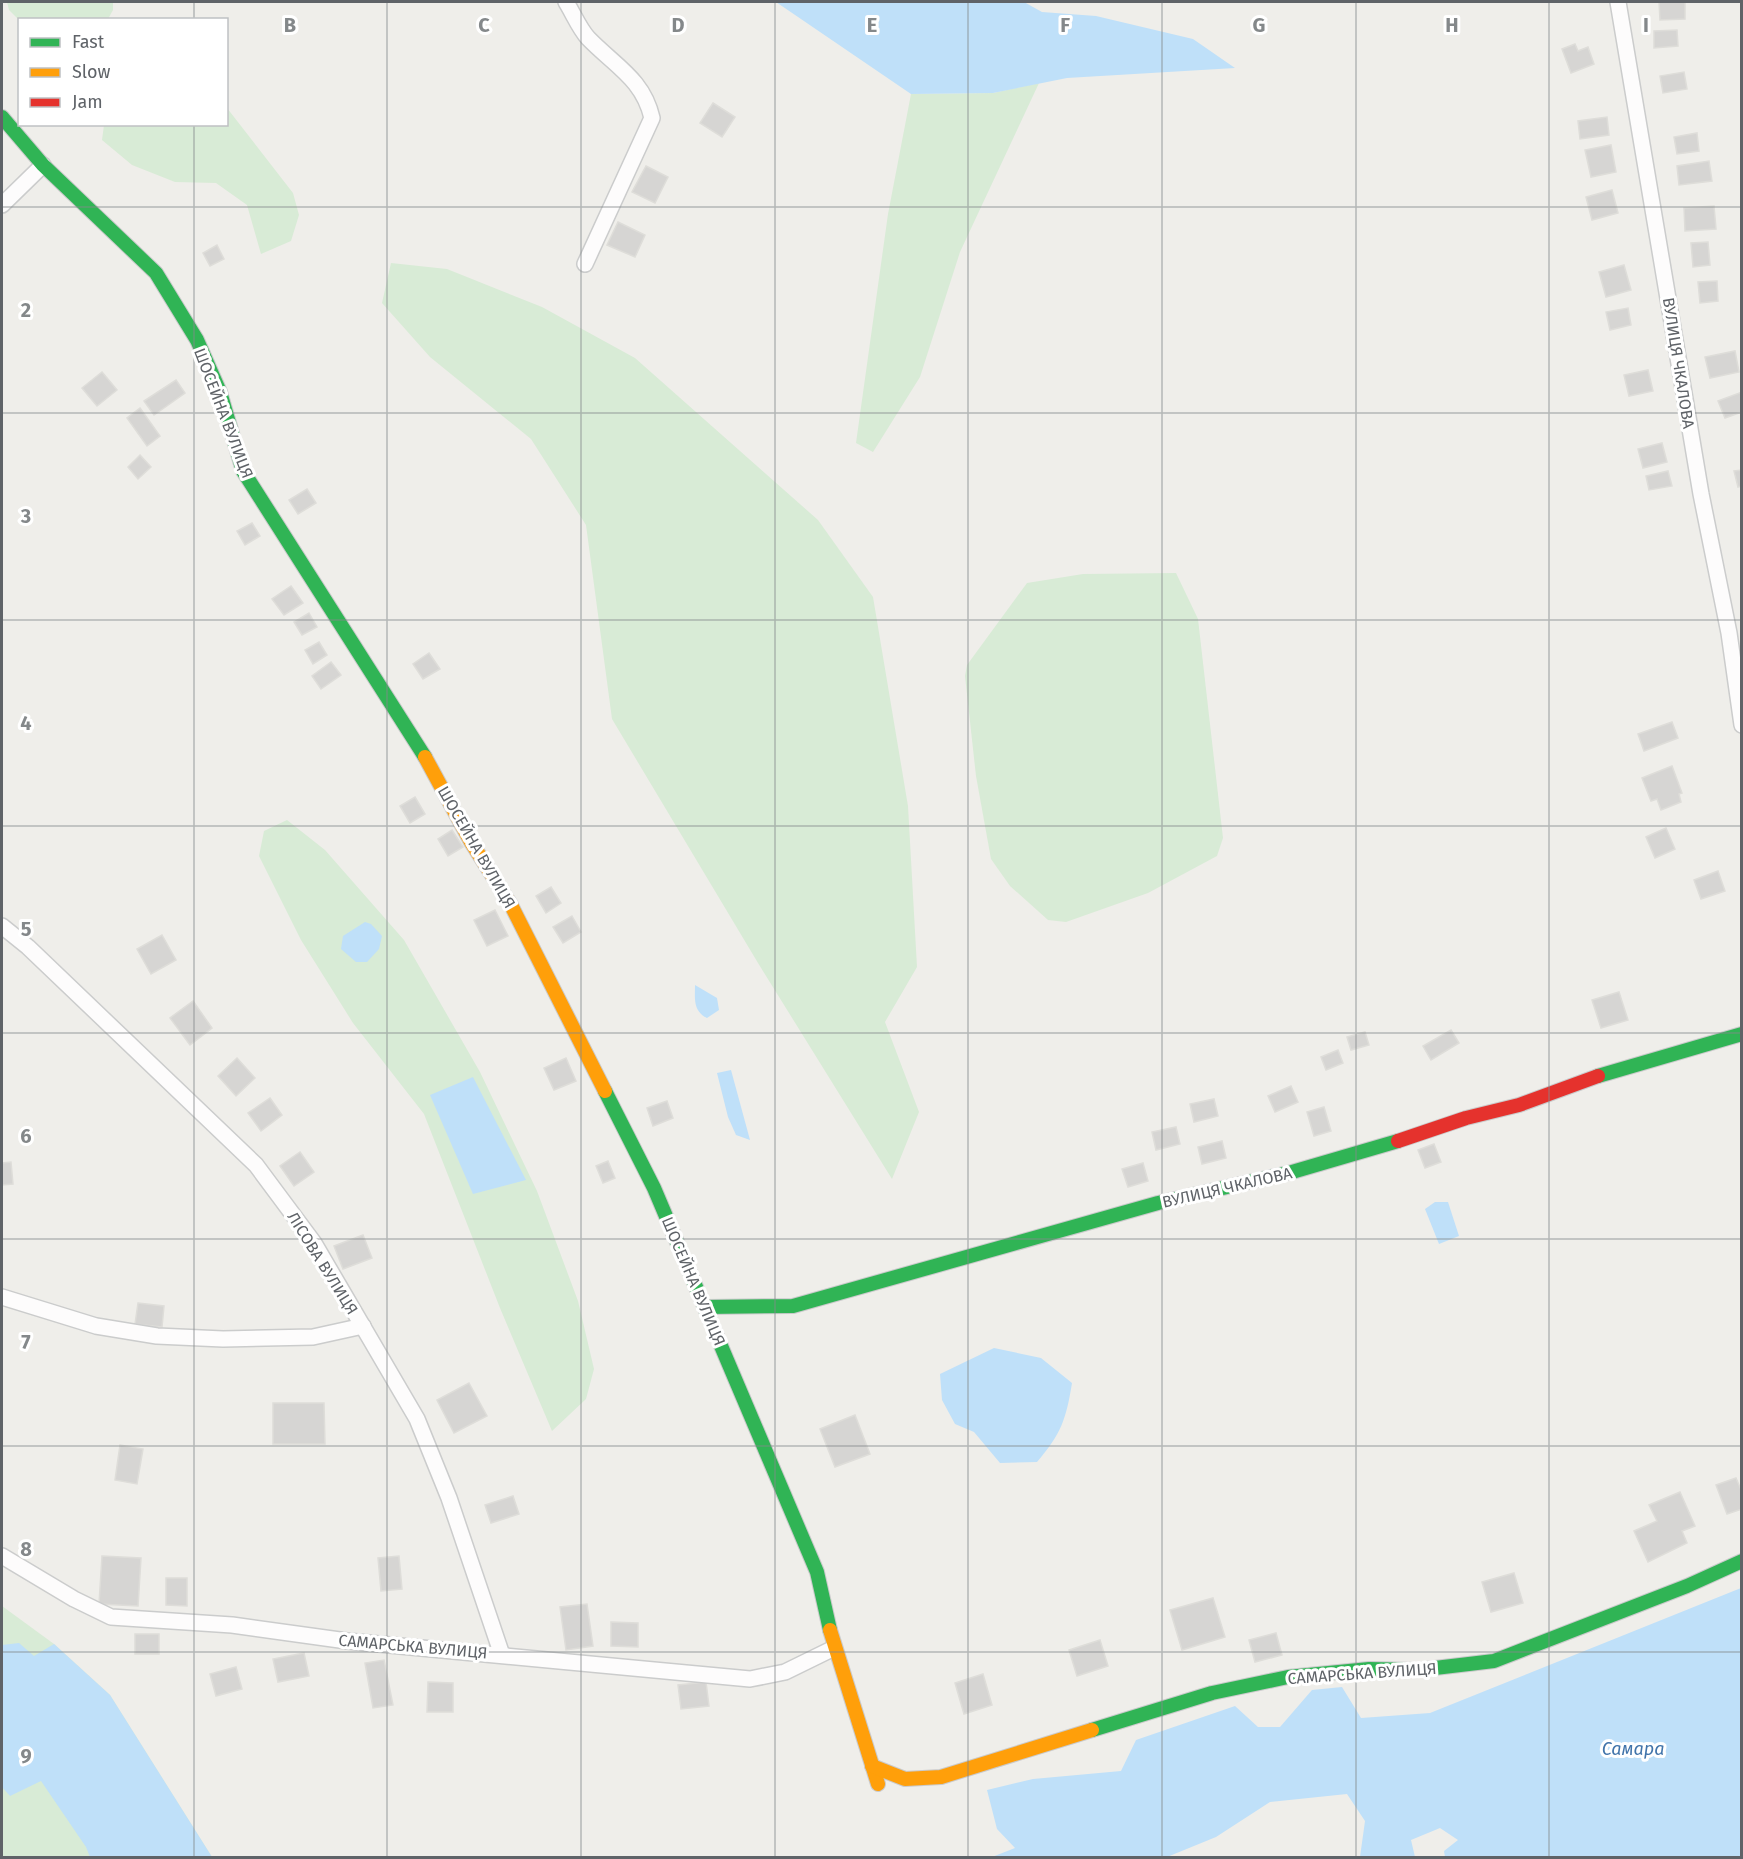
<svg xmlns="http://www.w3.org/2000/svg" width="1743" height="1859" font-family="'Fira Sans',sans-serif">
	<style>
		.green { fill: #d8ebd6 }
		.water { fill: #bfe0f9 }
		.building { fill: #d6d5d3; stroke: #deddd9; stroke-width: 1.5 }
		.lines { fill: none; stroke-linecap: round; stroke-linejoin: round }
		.street-casing { stroke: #cbcccc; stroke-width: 18 }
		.fast-casing { stroke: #cacacb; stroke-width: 16 }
		.slow-casing { stroke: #cacacb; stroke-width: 16 }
		.jam-casing { stroke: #cacacb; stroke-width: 16 }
		.street { stroke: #fdfcfc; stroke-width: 15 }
		.fast { stroke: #30b455; stroke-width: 14 }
		.slow { stroke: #ff9f0a; stroke-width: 14 }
		.jam { stroke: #e5322d; stroke-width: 14 }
		.grid { fill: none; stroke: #84888a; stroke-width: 1.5; stroke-opacity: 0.55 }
		.labels { text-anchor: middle; stroke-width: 6; stroke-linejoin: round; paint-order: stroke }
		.street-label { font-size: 16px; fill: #5f6368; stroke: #fff }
		.water-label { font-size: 18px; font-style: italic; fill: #4174aa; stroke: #fff }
		.grid-label { font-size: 20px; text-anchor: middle; font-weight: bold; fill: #84888a; stroke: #fff; stroke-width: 6; stroke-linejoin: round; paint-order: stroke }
	</style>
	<rect width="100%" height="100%" fill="#efeeea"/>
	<!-- green -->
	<g class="green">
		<path d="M7 2H113V10L108 19 19 20 9 10Z"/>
		<path d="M1039 83 960 252 920 377 873 452 856 443 888 214 911 94 993 93Z"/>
		<path d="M227 108 293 193 299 215 291 241 261 254 247 205 216 183 175 182 132 165 102 140 104 125 226 124Z"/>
		<path d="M391 263 447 269 542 307 635 358 818 520 873 597 908 806 917 967 885 1022 919 1112 892 1179 758 963 612 719 586 525 531 439 430 357 382 303Z"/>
		<path d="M1176 573 1198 619 1223 838 1217 856 1148 893 1066 922 1048 920 1010 886 991 859 976 776 965 676 967 665 1027 583 1083 574Z"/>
		<path d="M287 820 325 850 404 940 480 1072 537 1191 578 1301 594 1369 586 1399 552 1431 500 1308 424 1114 353 1023 301 940 259 856 264 831Z"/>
		<path d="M2 1606 54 1644 110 1695 212 1857H2Z"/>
	</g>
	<!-- water -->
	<g class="water">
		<path d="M776 2H1024L1042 12 1096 16 1193 39 1235 68 1067 78 993 93 911 94Z"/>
		<path d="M365 922 371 924 382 936 379 949 367 962H356L341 949 343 936Z"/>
		<path d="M695 985 717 998 719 1010 707 1018C693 1011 695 999 695 985Z"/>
		<path d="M731 1070 750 1140 736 1135 728 1117 717 1073Z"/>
		<path d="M473 1077 526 1180 473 1194 430 1095Z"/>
		<path d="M1435 1202H1448L1459 1236 1439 1244 1425 1209Z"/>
		<path d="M994 1348 1041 1358 1072 1383C1066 1420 1061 1434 1037 1462L1000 1463 974 1432 955 1424 942 1400 940 1374Z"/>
		<path d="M1741 1588V1857H1445L1444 1851 1458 1840 1440 1828 1411 1840 1415 1857H1360L1365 1821 1347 1794 1270 1802 1216 1837 1167 1857H992L1015 1848 997 1829 987 1790 1033 1779 1121 1771 1136 1740 1235 1706 1258 1727H1280L1312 1690 1342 1687 1361 1718 1430 1713Z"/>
		<path d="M19 1643 34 1656 54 1644 110 1695 212 1857H90L86 1847 41 1781 10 1796 2 1787V1645Z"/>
	</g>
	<!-- building -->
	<g class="building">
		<path d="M1659 2H1685V19L1660 20Z"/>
		<path d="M1677 30 1678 46 1654 48V31Z"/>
		<path d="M1575 44 1578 51 1588 47 1594 64 1571 73 1562 49Z"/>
		<path d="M1684 72 1687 89 1663 93 1660 76Z"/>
		<path d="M713 103 735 117 722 137 700 123Z"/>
		<path d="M1607 117 1609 135 1580 139 1578 121Z"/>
		<path d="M1697 133 1699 151 1677 154 1674 137Z"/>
		<path d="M1611 145 1616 172 1591 177 1585 150Z"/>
		<path d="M1709 161 1712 181 1679 185 1677 166Z"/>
		<path d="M646 166 668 177 655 203 632 192Z"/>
		<path d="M1612 190 1618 213 1592 220 1586 197Z"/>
		<path d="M1714 206 1716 229 1685 231 1684 208Z"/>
		<path d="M618 222 645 235 635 257 607 245Z"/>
		<path d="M1708 242 1710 265 1693 267 1691 243Z"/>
		<path d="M217 245 224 259 210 266 203 253Z"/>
		<path d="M1624 265 1631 290 1606 297 1599 272Z"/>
		<path d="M1717 281 1718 301 1700 303 1698 282Z"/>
		<path d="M1628 308 1631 325 1610 330 1606 312Z"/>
		<path d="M1735 351 1739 372 1710 378 1705 357Z"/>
		<path d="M1648 370 1653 391 1629 396 1624 375Z"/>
		<path d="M102 372 117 390 97 406 82 388Z"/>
		<path d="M176 380 185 393 154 415 144 401Z"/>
		<path d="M1742 392V412L1725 418 1718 401Z"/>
		<path d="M140 408 160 436 147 446 127 418Z"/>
		<path d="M1662 443 1667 462 1643 468 1638 449Z"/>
		<path d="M140 455 151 467 138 479 128 467Z"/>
		<path d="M1742 470V486L1738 487 1734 471Z"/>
		<path d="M1668 471 1672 486 1649 490 1646 476Z"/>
		<path d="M307 489 316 503 298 514 289 500Z"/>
		<path d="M252 523 260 536 245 545 237 531Z"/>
		<path d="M291 586 303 603 284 615 272 599Z"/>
		<path d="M309 613 317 627 302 635 294 622Z"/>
		<path d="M319 642 327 655 313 664 305 650Z"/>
		<path d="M429 653 440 669 423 679 413 664Z"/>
		<path d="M331 662 341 675 321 689 312 676Z"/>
		<path d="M1672 722 1678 738 1644 751 1638 734Z"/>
		<path d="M1672 766 1682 793 1679 794 1681 802 1661 810 1657 799 1651 801 1642 778Z"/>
		<path d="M415 797 425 814 410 823 400 806Z"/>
		<path d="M1666 828 1675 849 1655 858 1646 837Z"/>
		<path d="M452 830 463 847 448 856 438 839Z"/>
		<path d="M1718 871 1725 891 1701 899 1694 880Z"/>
		<path d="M551 887 561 903 546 913 536 896Z"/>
		<path d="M495 910 508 936 487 946 474 920Z"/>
		<path d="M572 916 581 932 563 943 553 927Z"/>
		<path d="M162 935 176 960 151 974 137 949Z"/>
		<path d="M1619 992 1628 1020 1601 1028 1592 1000Z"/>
		<path d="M193 1001 212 1028 190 1045 170 1018Z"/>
		<path d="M1451 1030 1459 1043 1431 1060 1423 1046Z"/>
		<path d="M1365 1032 1369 1045 1351 1050 1347 1037Z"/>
		<path d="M1338 1050 1343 1063 1326 1070 1321 1057Z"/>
		<path d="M237 1058 255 1078 236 1096 218 1076Z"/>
		<path d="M566 1058 576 1081 554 1090 544 1068Z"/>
		<path d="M1291 1086 1298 1102 1275 1112 1268 1096Z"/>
		<path d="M270 1098 282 1115 261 1131 248 1113Z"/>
		<path d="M1214 1099 1218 1116 1194 1122 1190 1104Z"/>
		<path d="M667 1101 673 1118 653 1126 647 1108Z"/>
		<path d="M1324 1107 1331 1131 1314 1136 1307 1112Z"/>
		<path d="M1176 1127 1180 1144 1156 1150 1152 1132Z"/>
		<path d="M1222 1141 1226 1158 1202 1164 1198 1147Z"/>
		<path d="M1434 1144 1441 1162 1425 1168 1418 1150Z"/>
		<path d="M300 1152 314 1172 294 1186 280 1166Z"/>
		<path d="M608 1161 615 1178 603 1183 596 1166Z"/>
		<path d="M11 1162 13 1184 2 1185V1163Z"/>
		<path d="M1143 1163 1148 1181 1128 1187 1122 1169Z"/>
		<path d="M363 1235 372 1258 343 1269 334 1246Z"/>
		<path d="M138 1303 164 1306 162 1327 135 1324Z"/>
		<path d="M469 1383 487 1416 454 1433 437 1400Z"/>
		<path d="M273 1403H324L325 1444H273Z"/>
		<path d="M855 1415 870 1454 835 1467 820 1429Z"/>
		<path d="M120 1445 143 1449 137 1484 115 1480Z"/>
		<path d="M1736 1478 1742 1492V1509L1727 1514 1716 1485Z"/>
		<path d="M1680 1492 1695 1526 1682 1531 1687 1543 1648 1562 1634 1531 1657 1521 1649 1505Z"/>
		<path d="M513 1496 519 1514 491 1523 485 1505Z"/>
		<path d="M102 1556 141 1558 138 1606 99 1604Z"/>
		<path d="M399 1556 402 1589 381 1591 378 1558Z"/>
		<path d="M1514 1573 1523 1603 1491 1612 1482 1582Z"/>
		<path d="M166 1578H187V1606L166 1605Z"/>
		<path d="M1213 1598 1225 1637 1182 1650 1170 1610Z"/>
		<path d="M587 1604 593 1646 566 1650 560 1607Z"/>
		<path d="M611 1622 638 1623V1647L611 1646Z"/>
		<path d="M1276 1633 1282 1655 1255 1662 1249 1640Z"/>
		<rect x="135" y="1634" width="24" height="20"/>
		<path d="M1100 1640 1108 1666 1077 1676 1069 1650Z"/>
		<path d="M304 1653 309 1676 278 1682 273 1659Z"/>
		<path d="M384 1660 393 1705 373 1708 365 1663Z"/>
		<path d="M236 1667 242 1689 216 1696 210 1674Z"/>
		<path d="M983 1674 992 1705 964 1714 955 1683Z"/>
		<path d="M428 1682 453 1683V1712H427Z"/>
		<path d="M706 1682 709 1706 681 1709 678 1685Z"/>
	</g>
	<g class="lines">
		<defs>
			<g id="street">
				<path d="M566 2C573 13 579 28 588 38 615 66 643 79 652 118L585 264"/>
				<path d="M1618 2 1701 494 1729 633 1742 725"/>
				<path d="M2 205 43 165"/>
				<path d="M2 926 28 947 256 1165 314 1243 417 1419 449 1498 502 1655"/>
				<path d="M2 1297 96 1326 157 1336 223 1339 313 1337 363 1326"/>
				<path d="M2 1556 74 1599 111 1617 232 1625 347 1641 750 1679 785 1672 834 1648"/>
			</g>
			<g id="fast">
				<path d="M2 117 43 165 156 273 197 340 220 392 243 471 425 757"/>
				<path d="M1598 1076 1742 1034"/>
				<path d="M605 1091 654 1188 817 1572 830 1630"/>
				<path d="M705 1307 793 1306 1158 1203 1292 1172 1398 1141"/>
				<path d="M1092 1730 1212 1693 1288 1677 1369 1669 1418 1670 1494 1661 1687 1586 1742 1561"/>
			</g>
			<g id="slow">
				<path d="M425 757 471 842 511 905 605 1091"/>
				<path d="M830 1630 878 1784"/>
				<path d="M872 1766 905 1779 941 1777 1092 1730"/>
			</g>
			<path id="jam" d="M1398 1141 1466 1118 1519 1105 1598 1076"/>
		</defs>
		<!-- street casing -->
		<use href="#street" class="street-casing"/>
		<!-- fast casing -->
		<use href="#fast" class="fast-casing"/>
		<!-- slow casing -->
		<use href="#slow" class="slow-casing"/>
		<!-- jam casing -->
		<use href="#jam" class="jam-casing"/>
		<!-- street -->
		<use href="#street" class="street"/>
		<!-- fast -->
		<use href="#fast" class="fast"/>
		<!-- slow -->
		<use href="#slow" class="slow"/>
		<!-- jam -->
		<use href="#jam" class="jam"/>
	</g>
	<!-- grid -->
	<path class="grid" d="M194 2V20M387 2V1858M581 2V1858M775 2V1858M968 2V1858M1162 2V1858M1356 2V1858M1549 2V1858M194 124V1858M2 207H1742M2 413H1742M2 620H1742M2 826H1742M2 1033H1742M2 1239H1742M2 1446H1742M2 1652H1742"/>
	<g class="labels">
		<!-- street labels -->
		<g class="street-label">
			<text transform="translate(1679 363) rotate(81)" y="6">ВУЛИЦЯ ЧКАЛОВА</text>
			<text transform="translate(224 413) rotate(69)" y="6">ШОСЕЙНА ВУЛИЦЯ</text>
			<text transform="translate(477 847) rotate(60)" y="6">ШОСЕЙНА ВУЛИЦЯ</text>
			<text transform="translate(1227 1187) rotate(-13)" y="6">ВУЛИЦЯ ЧКАЛОВА</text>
			<text transform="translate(323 1263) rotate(58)" y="6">ЛІСОВА ВУЛИЦЯ</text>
			<text transform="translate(694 1281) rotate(67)" y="6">ШОСЕЙНА ВУЛИЦЯ</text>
			<text transform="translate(413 1646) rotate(5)" y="6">САМАРСЬКА ВУЛИЦЯ</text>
			<text transform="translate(1362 1673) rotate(-4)" y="6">САМАРСЬКА ВУЛИЦЯ</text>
		</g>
		<!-- water labels -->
		<g class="water-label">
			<text x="1633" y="1755">Самара</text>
		</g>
	</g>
	<g class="grid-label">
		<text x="290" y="32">B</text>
		<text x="484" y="32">C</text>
		<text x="678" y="32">D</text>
		<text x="872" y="32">E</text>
		<text x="1065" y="32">F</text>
		<text x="1259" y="32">G</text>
		<text x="1452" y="32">H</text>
		<text x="1646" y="32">I</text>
		<text x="26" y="317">2</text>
		<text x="26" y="523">3</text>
		<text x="26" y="730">4</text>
		<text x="26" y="936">5</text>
		<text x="26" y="1143">6</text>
		<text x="26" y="1349">7</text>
		<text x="26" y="1556">8</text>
		<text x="26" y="1763">9</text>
	</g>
	<!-- border -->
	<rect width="1743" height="1859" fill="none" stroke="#5f6368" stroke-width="6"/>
	<!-- legend -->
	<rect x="18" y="18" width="210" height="108" fill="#ffffff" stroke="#bfc1c3" stroke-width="1.5"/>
	<rect x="30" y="38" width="30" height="9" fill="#30b455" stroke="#bfc1c3" stroke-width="1.5"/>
	<text x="72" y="48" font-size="18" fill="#5f6368">Fast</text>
	<rect x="30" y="68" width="30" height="9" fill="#ff9f0a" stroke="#bfc1c3" stroke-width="1.5"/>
	<text x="72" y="78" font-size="18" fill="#5f6368">Slow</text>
	<rect x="30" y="98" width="30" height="9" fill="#e5322d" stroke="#bfc1c3" stroke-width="1.5"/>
	<text x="72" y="108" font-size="18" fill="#5f6368">Jam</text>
</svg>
